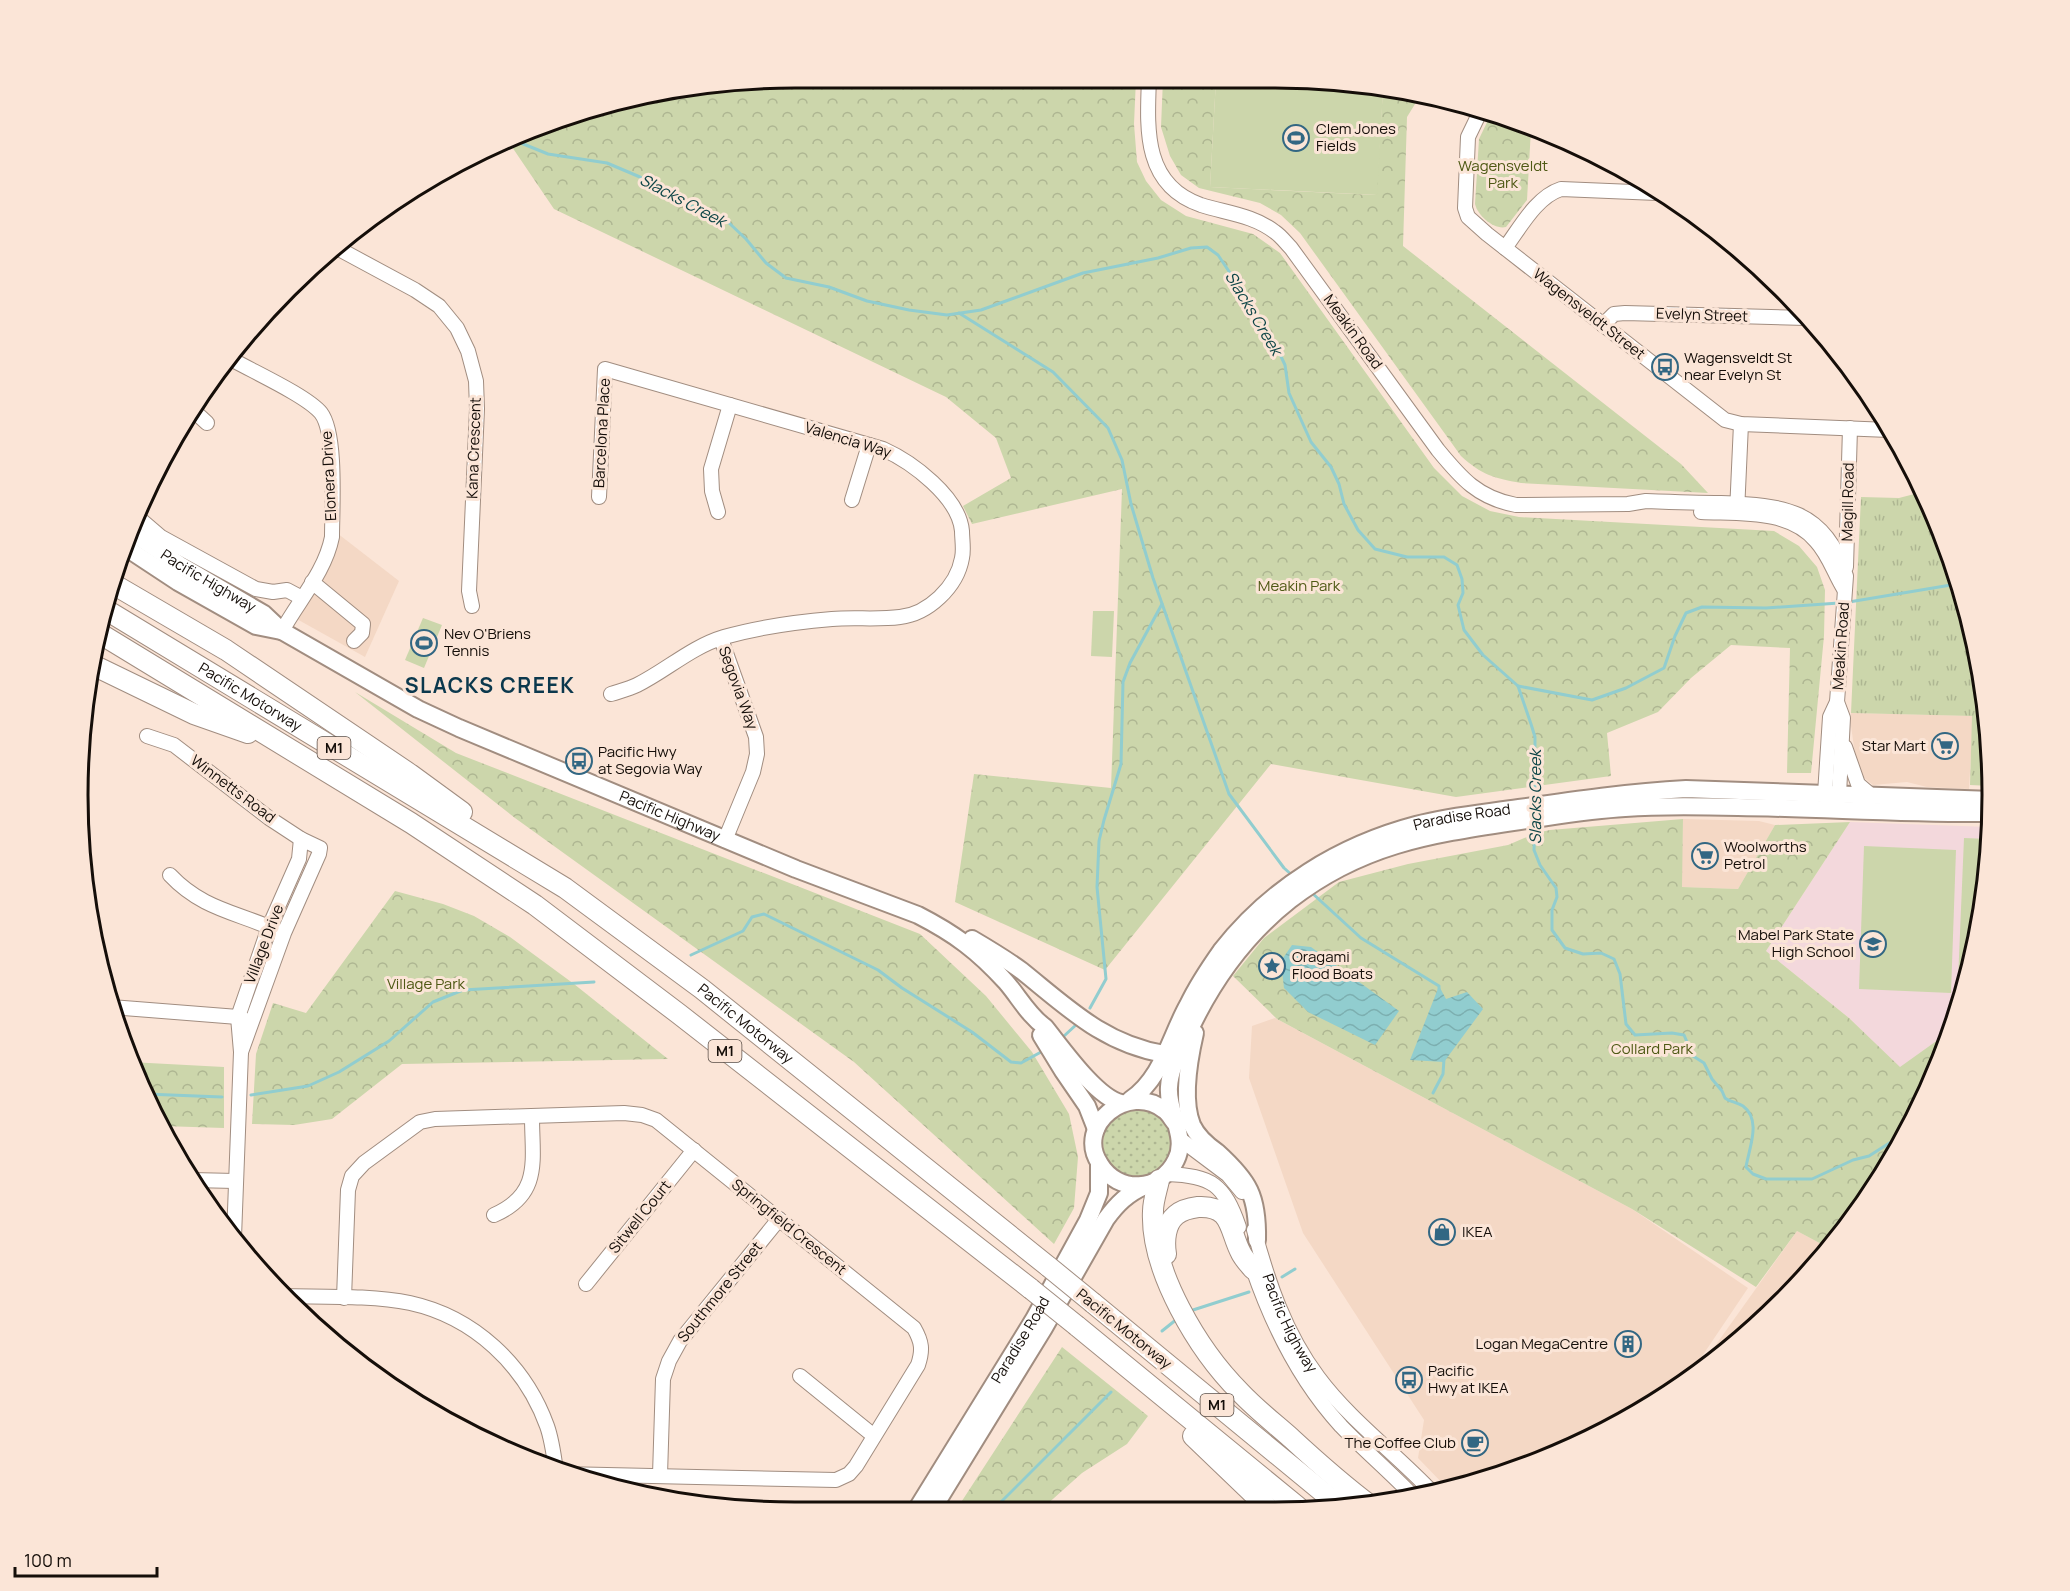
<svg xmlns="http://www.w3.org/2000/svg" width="2070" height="1591" font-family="Manrope,sans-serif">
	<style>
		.built { fill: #f4d8c5 }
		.education { fill: #f3d8dc }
		.grass { fill: url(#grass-tufts) }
		.park { fill: url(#park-crowns) }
		.garden { fill: url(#garden-dots) }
		.pitch { fill: #ccd6ab }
		.water { fill: url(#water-waves) }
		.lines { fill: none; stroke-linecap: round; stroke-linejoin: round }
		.stream { stroke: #91cdcf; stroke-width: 3 }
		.minor-casing { stroke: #a18d80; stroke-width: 16 }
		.major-casing { stroke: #a18d80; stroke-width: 20 }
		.highway-casing { stroke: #a18d80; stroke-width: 22 }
		.minor { stroke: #fff; stroke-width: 14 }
		.major { stroke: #fff; stroke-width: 16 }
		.highway { stroke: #fff; stroke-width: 20 }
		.highway-bridge-casing { stroke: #a18d80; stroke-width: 22; stroke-linecap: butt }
		.highway-bridge { stroke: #fff; stroke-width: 20 }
		.labels { text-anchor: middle; stroke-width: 6; stroke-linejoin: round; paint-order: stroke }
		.shield { fill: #fbe5d7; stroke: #5a4e47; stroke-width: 1.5 }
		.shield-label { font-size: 14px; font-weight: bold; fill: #150e09 }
		.poi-label { font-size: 15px; fill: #150e09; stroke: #fbe5d7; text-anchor: start }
		.park-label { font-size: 15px; fill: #4e5914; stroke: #fbe5d7 }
		.street-label { font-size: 15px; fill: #150e09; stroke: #fbe5d7 }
		.water-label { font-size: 16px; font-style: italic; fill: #0d4547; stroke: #fbe5d7 }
		.district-label { font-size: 21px; font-weight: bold; letter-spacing: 1.5px; fill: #0b384d; stroke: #fbe5d7 }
		.rim { fill: none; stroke: #150e09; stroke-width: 3 }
	</style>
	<defs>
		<pattern id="grass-tufts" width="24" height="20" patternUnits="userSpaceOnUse" patternTransform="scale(1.5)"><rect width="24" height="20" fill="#ccd6ab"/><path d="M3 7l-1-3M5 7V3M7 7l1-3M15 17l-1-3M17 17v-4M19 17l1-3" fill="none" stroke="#aeb692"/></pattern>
		<pattern id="park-crowns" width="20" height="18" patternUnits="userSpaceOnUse" patternTransform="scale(1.5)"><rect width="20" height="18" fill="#ccd6ab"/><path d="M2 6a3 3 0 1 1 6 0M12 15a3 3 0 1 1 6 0" fill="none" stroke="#aeb692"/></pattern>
		<pattern id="garden-dots" width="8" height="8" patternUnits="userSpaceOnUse" patternTransform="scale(1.5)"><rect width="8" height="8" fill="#ccd6ab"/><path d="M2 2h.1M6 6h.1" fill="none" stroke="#aeb692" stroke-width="1.8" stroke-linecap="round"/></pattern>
		<pattern id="water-waves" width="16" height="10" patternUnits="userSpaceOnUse" patternTransform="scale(1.5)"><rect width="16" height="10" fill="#91cdcf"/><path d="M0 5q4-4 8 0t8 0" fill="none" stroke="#7cafb0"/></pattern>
	</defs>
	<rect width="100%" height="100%" fill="#fbe5d7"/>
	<!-- built -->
	<g class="built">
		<path d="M337 533 399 581 365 657 295 618Z"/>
		<path d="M1851 713 1973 716 1969 789 1927 787 1907 782 1873 785 1862 776 1855 754 1851 726Z"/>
		<path d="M1683 819 1759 821 1775 825 1738 889 1681 887Z"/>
		<path d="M1275 1018 1632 1209 1748 1288 1684 1383 1673 1392 1505 1475 1447 1488 1418 1458 1424 1420 1303 1233 1249 1078 1252 1026Z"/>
		<path d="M1797 1231 1827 1247 1782 1303 1695 1374Z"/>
	</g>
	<!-- education -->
	<path class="education" d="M1850 822 1989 827 1978 936 1949 1032 1900 1068 1849 1018 1766 951Z"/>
	<!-- grass -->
	<path class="grass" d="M1922 492 1938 521 1978 656 1991 786 1970 785 1972 716 1851 713 1861 497 1899 498Z"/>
	<!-- park -->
	<g class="park">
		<path d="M795 78 1136 79 1134 124 1137 162 1146 181 1161 200 1186 216 1253 234 1280 253 1434 468 1462 496 1490 511 1519 517 1774 531 1799 546 1817 567 1825 590 1824 636 1811 773H1787L1790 648 1731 645 1691 678 1658 712 1607 733 1611 776 1456 797 1271 764 1105 970 955 902 974 774 1111 788 1122 489 972 524 963 506 1011 478 996 438 946 397 554 209 510 144 609 103Z"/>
		<path d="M1163 79H1186V82L1211 83V79H1216L1210 187 1376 195 1383 90 1420 96 1407 117 1403 246 1681 464 1708 493 1521 483C1493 478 1482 475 1461 456L1300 233 1281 215 1260 203 1199 188 1181 175 1170 156 1161 127Z"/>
		<path d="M1491 114 1531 129 1527 200 1506 227C1494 230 1478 216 1475 204L1479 139Z"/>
		<path d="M355 692 456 753 920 934 986 996 1032 1052 1069 1114 1078 1157 1074 1208 1054 1244 854 1062 515 818Z"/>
		<path d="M1683 819 1682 887 1738 889 1775 825 1850 822 1766 951 1849 1018 1900 1067 1949 1032 1937 1070 1871 1194 1827 1247 1797 1231 1756 1287 1632 1209 1277 1019 1233 976 1264 938 1339 882 1408 864 1508 845 1536 833 1550 830Z"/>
		<path d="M395 891 443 904 474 916 510 937 574 984 668 1059 402 1064 332 1119 294 1125 252 1124 256 1054 273 1003 306 1013Z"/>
		<path d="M130 1062 224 1067V1128L162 1126Z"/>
		<path d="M1062 1347 1148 1416 1127 1444 1082 1473 1044 1507H958Z"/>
	</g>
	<!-- garden -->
	<circle class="garden" cx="1137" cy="1143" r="34"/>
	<!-- pitch -->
	<g class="pitch">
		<path d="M1216 79 1321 80 1383 90 1377 195 1210 187Z"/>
		<path d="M1093 611H1114L1112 657 1091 656Z"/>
		<path d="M423 618 442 625 424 668 405 660Z"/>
		<path d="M1964 838 1988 839 1978 936 1957 1004Z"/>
		<path d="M1864 846 1956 850 1951 993 1859 989Z"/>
	</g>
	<!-- water -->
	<g class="water">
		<path d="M1292 945 1311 947 1399 1011 1375 1045 1308 1012 1284 988 1281 961Z"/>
		<path d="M1439 986 1446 999 1467 992 1483 1009 1444 1062 1410 1060Z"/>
	</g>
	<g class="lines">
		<!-- stream -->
		<g class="stream">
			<path d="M516 141 548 154 607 163 640 177 705 213 728 222 746 239 766 263 786 278 829 287 867 301 909 310 947 315 981 310 1083 273 1158 258 1191 248 1207 247 1218 255 1269 331 1285 365 1289 393 1311 442 1331 467 1339 484 1344 504 1358 530 1375 549 1407 557H1444L1457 565 1462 579 1463 593 1458 605 1464 630 1483 655 1518 686 1531 724 1535 737V800"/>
			<path d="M959 313 1053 372 1108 428 1122 460 1131 504 1153 578 1229 794 1284 868 1293 876"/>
			<path d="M1849 602 1957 584"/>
			<path d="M1518 686 1592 700 1626 688 1664 668 1675 636 1686 613 1702 607 1766 608 1839 603"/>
			<path d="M1535 824 1534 850 1540 865 1556 888 1557 897 1552 910V930L1565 948 1583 954 1601 953 1614 959 1620 974 1626 1024 1635 1035 1672 1033 1684 1035 1693 1056 1704 1063 1712 1079 1722 1091 1725 1098C1730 1102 1737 1102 1743 1106 1762 1120 1749 1148 1746 1167L1753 1174 1766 1179H1812L1853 1160 1869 1156 1891 1142 1908 1125"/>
			<path d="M1312 893 1361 938 1439 986V989"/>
			<path d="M691 955 743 931 752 917 764 914 878 970 902 988 972 1032 1011 1062 1021 1063 1041 1052"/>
			<path d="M1090 1008 1106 979 1097 887 1099 841 1104 820 1121 764 1123 682 1130 663 1162 604"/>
			<path d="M1064 1036 1077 1024"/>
			<path d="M1927 1089 1931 1082"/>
			<path d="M1433 1093 1443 1074 1444 1059"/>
			<path d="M145 1094 222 1097"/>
			<path d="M251 1095 308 1086 339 1072 389 1041 433 1002 463 990 594 982"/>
			<path d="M1282 1277 1295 1269"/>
			<path d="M1193 1310 1249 1292"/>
			<path d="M1162 1331 1177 1319"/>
			<path d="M996 1507 1111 1392"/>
		</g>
		<defs>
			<g id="minor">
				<path d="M1149 79C1147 129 1143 185 1201 205 1226 213 1253 215 1275 232 1281 236 1286 243 1291 248L1438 450C1461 478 1478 498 1516 505L1628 504 1646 501C1671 502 1696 503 1721 503 1783 505 1825 509 1846 576L1837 702 1830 717 1825 794 1828 801"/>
				<path d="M1481 110 1468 137 1465 208 1468 217 1487 234 1725 420 1741 424 1889 430"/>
				<path d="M1505 248C1520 228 1536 197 1561 189L1657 193"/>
				<path d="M339 249 415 290 439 306 457 328 468 351 476 381 477 409 469 591 472 606"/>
				<path d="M1603 325 1614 314 1625 313 1806 318"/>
				<path d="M233 360C254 372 307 396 321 413 337 434 332 509 332 537 325 572 299 600 282 631"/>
				<path d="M194 411 207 423"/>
				<path d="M599 497 605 369 883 449C912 462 959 497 962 531 962 539 964 550 962 558 957 587 928 614 900 617 877 620 854 617 832 619 796 622 759 627 724 637 691 647 667 670 637 685 629 689 620 691 611 694"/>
				<path d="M852 500 869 445"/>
				<path d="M718 512 712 491 711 469 730 405"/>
				<path d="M1701 512C1740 514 1789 509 1816 541 1829 555 1834 573 1844 589"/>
				<path d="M1737 512 1741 424"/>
				<path d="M140 519 161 537 256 589 273 592 287 590 302 598"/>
				<path d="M1846 567 1850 428"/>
				<path d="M312 582 363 624 362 633 354 641"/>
				<path d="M721 639 756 737 757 754 753 772 725 840"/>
				<path d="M147 736 174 745 269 818 301 839 320 848 319 854 284 933 241 1052"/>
				<path d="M1845 747 1858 784 1872 796"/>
				<path d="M1836 801 1839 794 1843 718 1837 702"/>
				<path d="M170 875C202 909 236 912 276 930"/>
				<path d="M111 1007 238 1017 245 1020"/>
				<path d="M1180 1139 1228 1175 1242 1192"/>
				<path d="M1167 1174C1212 1176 1224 1184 1239 1227"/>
				<path d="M192 1180 235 1181"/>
				<path d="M494 1215C542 1194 532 1160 532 1117"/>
				<path id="s1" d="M1254 1230C1268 1282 1285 1333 1318 1377 1350 1420 1395 1453 1432 1492"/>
				<path d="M234 1237 241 1052 238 1017 269 927 299 859 301 839"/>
				<path d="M1251 1263C1271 1323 1298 1379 1341 1426 1364 1450 1390 1472 1413 1496"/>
				<path d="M586 1284 694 1150"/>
				<path d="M282 1296C321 1297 372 1295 410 1303 474 1317 525 1365 547 1426 552 1440 554 1456 556 1471"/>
				<path d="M344 1298 348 1190 352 1176 364 1163 420 1122 435 1119 624 1113 642 1115 656 1120 914 1328C922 1342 923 1350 918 1365L856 1466 849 1474 836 1480 562 1474"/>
				<path d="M800 1376 874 1436"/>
				<path d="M660 1475 663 1379 669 1361 680 1341 779 1219"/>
			</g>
			<g id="major">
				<path id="s2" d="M134 534 180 565 264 614 282 631 418 709 459 728 796 869 918 915C955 934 978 951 1006 982 1019 997 1029 1016 1045 1027 1062 1048 1096 1097 1121 1103"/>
				<path d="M128 549 178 582 256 626 281 631"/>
				<path d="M972 939C989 949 1006 959 1022 971 1068 1008 1104 1044 1164 1054"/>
				<path d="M1195 1033C1189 1059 1182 1100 1192 1125 1197 1136 1207 1145 1217 1152 1249 1181 1258 1196 1257 1240"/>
				<path d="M1041 1035 1063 1071 1087 1106 1096 1129"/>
				<path id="s3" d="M1130 1100C1162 1079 1170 1037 1188 1005 1197 986 1209 968 1221 951 1270 888 1340 845 1416 825 1449 816 1485 813 1519 808 1574 800 1630 792 1686 789L1992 800"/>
				<path d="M1176 1124C1172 1120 1169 1113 1164 1110 1129 1082 1074 1125 1100 1164 1118 1194 1161 1192 1176 1160 1188 1137 1167 1112 1169 1087 1170 1070 1178 1055 1185 1040 1209 986 1243 937 1290 900 1361 845 1427 835 1513 822 1550 817 1588 810 1625 808 1663 805 1701 806 1738 807 1822 808 1906 814 1990 813"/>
				<path id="s4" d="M918 1507 1034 1319 1088 1220 1099 1193V1164"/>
				<path d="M934 1507 1044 1328 1106 1219C1117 1204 1128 1193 1145 1186"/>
			</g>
			<g id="highway">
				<path d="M113 584 226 650 410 774 462 812"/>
				<path id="s5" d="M103 608 565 888 702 989 1049 1267"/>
				<path d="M99 633 411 823 535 905 679 1014 1031 1289"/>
				<path d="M95 666 194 714 248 733"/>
				<path d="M1159 1180C1157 1190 1153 1201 1153 1211 1150 1271 1199 1351 1240 1392 1256 1409 1274 1423 1291 1438 1317 1462 1343 1485 1371 1506"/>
				<path d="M1166 1254C1164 1241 1165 1224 1176 1215 1182 1210 1190 1208 1198 1207 1233 1205 1229 1231 1241 1253 1244 1259 1249 1264 1253 1269"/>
				<path d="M1093 1303 1341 1507"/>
				<path d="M1077 1326 1298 1507"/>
				<path d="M1193 1436 1267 1507"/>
			</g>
		</defs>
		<!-- minor casing -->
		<use href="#minor" class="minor-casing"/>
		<!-- major casing -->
		<use href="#major" class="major-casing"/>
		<!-- highway casing -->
		<use href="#highway" class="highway-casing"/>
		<!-- minor -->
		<use href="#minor" class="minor"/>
		<!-- major -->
		<use href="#major" class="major"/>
		<!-- highway -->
		<use href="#highway" class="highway"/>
		<defs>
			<g id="highway-bridge">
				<path d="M1049 1267 1093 1303"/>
				<path d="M1031 1289 1077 1326"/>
			</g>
		</defs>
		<!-- highway-bridge casing -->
		<use href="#highway-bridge" class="highway-bridge-casing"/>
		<!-- highway-bridge -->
		<use href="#highway-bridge" class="highway-bridge"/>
	</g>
	<!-- icons -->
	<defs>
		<symbol id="stadium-ring" viewBox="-11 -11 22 22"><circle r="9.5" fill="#fbe5d7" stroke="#326783" stroke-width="1.5"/><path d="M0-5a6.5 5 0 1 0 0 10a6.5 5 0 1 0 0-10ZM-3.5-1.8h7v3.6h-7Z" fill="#326783"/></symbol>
		<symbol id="bus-ring" viewBox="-11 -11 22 22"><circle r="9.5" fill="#fbe5d7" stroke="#326783" stroke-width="1.5"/><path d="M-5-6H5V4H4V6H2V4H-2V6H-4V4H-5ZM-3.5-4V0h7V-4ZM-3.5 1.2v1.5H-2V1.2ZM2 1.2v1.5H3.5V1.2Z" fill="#326783"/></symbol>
		<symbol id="supermarket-ring" viewBox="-11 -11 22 22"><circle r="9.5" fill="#fbe5d7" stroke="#326783" stroke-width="1.5"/><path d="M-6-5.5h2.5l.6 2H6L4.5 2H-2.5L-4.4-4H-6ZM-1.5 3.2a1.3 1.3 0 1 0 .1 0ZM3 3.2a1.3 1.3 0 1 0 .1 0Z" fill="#326783"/></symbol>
		<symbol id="school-ring" viewBox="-11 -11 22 22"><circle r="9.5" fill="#fbe5d7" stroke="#326783" stroke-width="1.5"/><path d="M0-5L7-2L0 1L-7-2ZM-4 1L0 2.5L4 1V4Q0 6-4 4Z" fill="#326783"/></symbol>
		<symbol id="sight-ring" viewBox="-11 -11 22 22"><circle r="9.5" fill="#fbe5d7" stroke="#326783" stroke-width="1.5"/><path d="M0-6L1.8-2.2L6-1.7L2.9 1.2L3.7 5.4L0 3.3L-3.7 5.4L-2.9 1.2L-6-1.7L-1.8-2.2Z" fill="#326783"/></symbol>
		<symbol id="shop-ring" viewBox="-11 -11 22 22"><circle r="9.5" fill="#fbe5d7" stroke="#326783" stroke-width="1.5"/><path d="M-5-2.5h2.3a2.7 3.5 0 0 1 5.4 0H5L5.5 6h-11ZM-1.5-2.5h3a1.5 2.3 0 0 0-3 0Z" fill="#326783"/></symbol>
		<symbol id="building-ring" viewBox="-11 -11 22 22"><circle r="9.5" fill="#fbe5d7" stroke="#326783" stroke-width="1.5"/><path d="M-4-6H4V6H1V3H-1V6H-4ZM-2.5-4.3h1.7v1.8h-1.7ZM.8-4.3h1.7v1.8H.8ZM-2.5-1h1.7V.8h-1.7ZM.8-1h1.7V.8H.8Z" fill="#326783"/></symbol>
		<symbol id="cafe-ring" viewBox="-11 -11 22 22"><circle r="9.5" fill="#fbe5d7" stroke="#326783" stroke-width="1.5"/><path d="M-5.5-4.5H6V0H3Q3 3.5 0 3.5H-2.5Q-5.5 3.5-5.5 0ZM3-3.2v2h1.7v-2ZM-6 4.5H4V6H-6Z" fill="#326783"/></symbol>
	</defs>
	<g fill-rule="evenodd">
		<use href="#stadium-ring" x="1281" y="123" width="30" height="30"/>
		<use href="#bus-ring" x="1650" y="352" width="30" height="30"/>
		<use href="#stadium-ring" x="409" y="628" width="30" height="30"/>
		<use href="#supermarket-ring" x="1930" y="731" width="30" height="30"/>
		<use href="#bus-ring" x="564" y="746" width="30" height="30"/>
		<use href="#supermarket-ring" x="1690" y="841" width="30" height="30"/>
		<use href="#school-ring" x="1858" y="929" width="30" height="30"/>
		<use href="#sight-ring" x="1257" y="951" width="30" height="30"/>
		<use href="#shop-ring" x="1427" y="1217" width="30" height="30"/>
		<use href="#building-ring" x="1613" y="1329" width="30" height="30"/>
		<use href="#bus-ring" x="1394" y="1365" width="30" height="30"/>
		<use href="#cafe-ring" x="1460" y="1428" width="30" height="30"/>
	</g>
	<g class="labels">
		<!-- shield labels -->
		<g class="shield">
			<rect x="317.5" y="737" width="33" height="22" rx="4.5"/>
			<rect x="708.5" y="1040" width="33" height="22" rx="4.5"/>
			<rect x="1200.5" y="1394" width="33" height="22" rx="4.5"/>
		</g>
		<g class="shield-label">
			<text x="334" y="753">M1</text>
			<text x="725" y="1056">M1</text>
			<text x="1217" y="1410">M1</text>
		</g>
		<!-- poi labels -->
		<g class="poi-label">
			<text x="1316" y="134">Clem Jones<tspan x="1316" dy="17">Fields</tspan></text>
			<text x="1684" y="363">Wagensveldt St<tspan x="1684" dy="17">near Evelyn St</tspan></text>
			<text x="444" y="639">Nev O'Briens<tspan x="444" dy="17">Tennis</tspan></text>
			<text x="1926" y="751" text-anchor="end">Star Mart</text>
			<text x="598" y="757">Pacific Hwy<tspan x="598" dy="17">at Segovia Way</tspan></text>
			<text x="1724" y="852">Woolworths<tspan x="1724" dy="17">Petrol</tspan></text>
			<text x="1854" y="940" text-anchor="end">Mabel Park State<tspan x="1854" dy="17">High School</tspan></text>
			<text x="1292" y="962">Oragami<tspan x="1292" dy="17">Flood Boats</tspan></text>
			<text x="1462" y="1237">IKEA</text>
			<text x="1608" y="1349" text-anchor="end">Logan MegaCentre</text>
			<text x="1428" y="1376">Pacific<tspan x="1428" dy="17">Hwy at IKEA</tspan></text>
			<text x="1456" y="1448" text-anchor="end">The Coffee Club</text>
		</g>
		<!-- park labels -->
		<g class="park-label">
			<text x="1503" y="171">Wagensveldt<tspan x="1503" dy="17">Park</tspan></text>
			<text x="1299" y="591">Meakin Park</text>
			<text x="426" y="989">Village Park</text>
			<text x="1652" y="1054">Collard Park</text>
		</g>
		<!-- street labels -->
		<g class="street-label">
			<text transform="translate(1589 314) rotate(38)" y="5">Wagensveldt Street</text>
			<text transform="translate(1702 315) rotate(2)" y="5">Evelyn Street</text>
			<text transform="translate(1353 332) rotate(54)" y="5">Meakin Road</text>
			<text transform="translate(602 433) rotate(-87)" y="5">Barcelona Place</text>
			<text transform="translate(848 440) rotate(17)" y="5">Valencia Way</text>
			<text transform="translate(474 448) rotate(-88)" y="5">Kana Crescent</text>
			<text transform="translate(329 476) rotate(-93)" y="5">Elonera Drive</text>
			<text transform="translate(1848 502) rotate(-89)" y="5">Magill Road</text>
			<text dy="5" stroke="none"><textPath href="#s2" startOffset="88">Pacific Highway</textPath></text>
			<text transform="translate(1841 646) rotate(-86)" y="5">Meakin Road</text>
			<text transform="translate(738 688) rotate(70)" y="5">Segovia Way</text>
			<text dy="5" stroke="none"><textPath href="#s5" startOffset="172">Pacific Motorway</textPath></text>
			<text transform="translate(233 789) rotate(37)" y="5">Winnetts Road</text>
			<text dy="5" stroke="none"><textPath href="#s2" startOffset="608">Pacific Highway</textPath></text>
			<text dy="5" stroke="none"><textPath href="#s3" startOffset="459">Paradise Road</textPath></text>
			<text transform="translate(264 944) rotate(-69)" y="5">Village Drive</text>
			<text dy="5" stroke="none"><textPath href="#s5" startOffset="766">Pacific Motorway</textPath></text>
			<text transform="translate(640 1217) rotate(-51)" y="5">Sitwell Court</text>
			<text transform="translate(789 1227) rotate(39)" y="5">Springfield Crescent</text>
			<text transform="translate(720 1292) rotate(-51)" y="5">Southmore Street</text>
			<text dy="5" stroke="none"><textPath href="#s1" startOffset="100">Pacific Highway</textPath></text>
			<text transform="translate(1124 1329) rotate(39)" y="5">Pacific Motorway</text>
			<text dy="5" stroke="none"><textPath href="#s4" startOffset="196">Paradise Road</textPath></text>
		</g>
		<!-- water labels -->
		<g class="water-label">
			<text transform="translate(683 200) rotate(28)" y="6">Slacks Creek</text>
			<text transform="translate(1254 313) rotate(59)" y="6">Slacks Creek</text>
			<text transform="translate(1535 797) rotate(-90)" y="6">Slacks Creek</text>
		</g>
		<!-- district labels -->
		<g class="district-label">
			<text x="490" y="693">SLACKS CREEK</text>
		</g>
	</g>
	<!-- crop -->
	<path d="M0 0H2070V1591H0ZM795 88H1275A707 707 0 0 1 1982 795V795A707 707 0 0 1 1275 1502H795A707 707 0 0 1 88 795V795A707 707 0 0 1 795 88Z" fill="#fbe5d7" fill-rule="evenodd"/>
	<path class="rim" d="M795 88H1275A707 707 0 0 1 1982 795V795A707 707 0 0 1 1275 1502H795A707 707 0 0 1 88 795V795A707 707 0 0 1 795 88Z"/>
	<!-- scale -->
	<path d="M15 1567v9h142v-9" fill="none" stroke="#150e09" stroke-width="3"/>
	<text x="24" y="1567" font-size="18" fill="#150e09" stroke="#fbe5d7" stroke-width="4.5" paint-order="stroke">100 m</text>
</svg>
